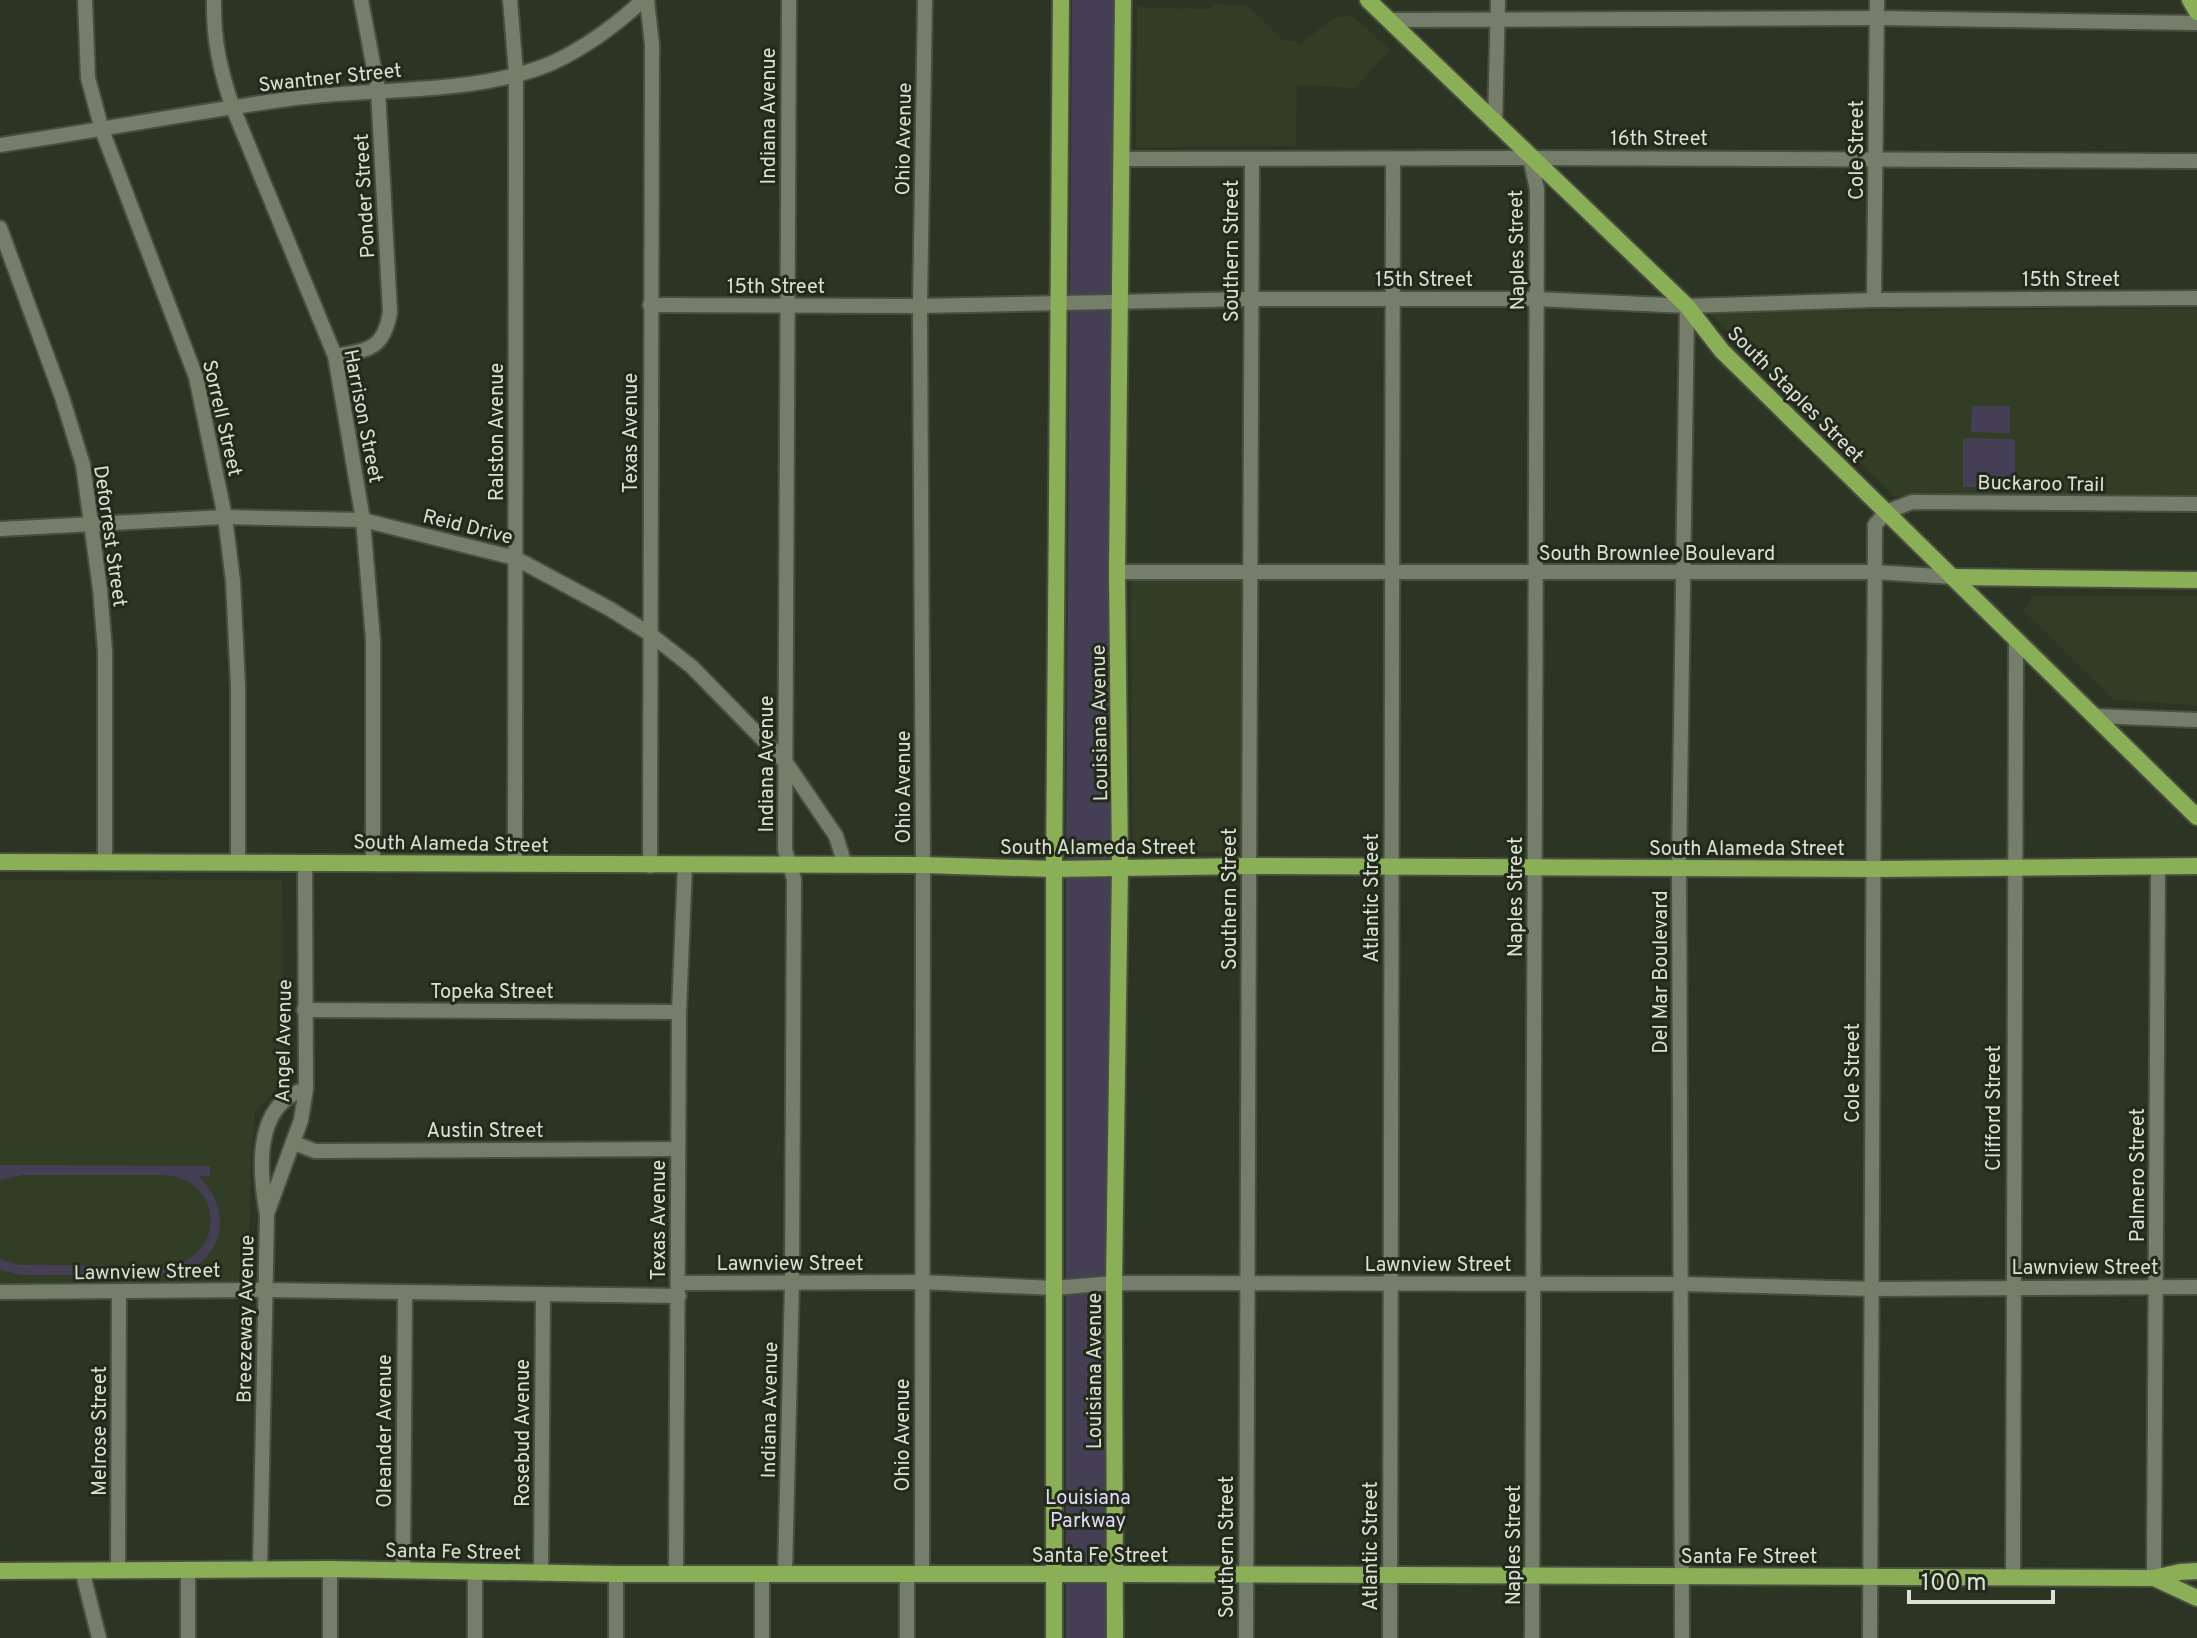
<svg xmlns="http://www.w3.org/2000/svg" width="2197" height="1638" font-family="Overpass,sans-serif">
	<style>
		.built { fill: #323d25 }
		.green { fill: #453f56 }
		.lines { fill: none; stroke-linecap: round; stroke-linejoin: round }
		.minor-casing { stroke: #484e40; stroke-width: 18 }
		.major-casing { stroke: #484e40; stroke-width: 20 }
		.minor { stroke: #747e6a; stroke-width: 14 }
		.major { stroke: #8baf57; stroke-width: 16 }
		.labels { text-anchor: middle; stroke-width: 6; stroke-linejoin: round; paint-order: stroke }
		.street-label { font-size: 20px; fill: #dbe1d6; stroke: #222a19 }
		.park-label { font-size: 20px; fill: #e2dafd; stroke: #222a19 }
	</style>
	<rect width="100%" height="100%" fill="#2c3423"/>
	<!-- built -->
	<g class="built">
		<path d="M1214 4 1248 6 1283 40 1297 41 1298 45 1336 17 1353 16 1390 50 1355 88 1297 85 1296 146 1136 147 1137 7 1209 9Z"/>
		<path d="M2197 308V498L1894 496 1708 312Z"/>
		<path d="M1242 579 1241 853 1132 849 1131 580Z"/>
		<path d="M2031 596H2197V705L2114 700 2023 610 2031 602Z"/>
		<path d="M0 880H282L284 1081 255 1112 251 1163 248 1281 0 1283Z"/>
	</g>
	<!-- green -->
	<g class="green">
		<path d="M1072 0H1114L1110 1638H1066V844Z"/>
		<path d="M1972 406H2010V433L1971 432Z"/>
		<path d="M1963 438 2015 439V487H1963Z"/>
		<path d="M0 1165 210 1166V1176H198C235 1210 224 1263 174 1275H21L0 1270V1260L21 1265 166 1266C225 1261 226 1181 166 1175H22L0 1180Z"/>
	</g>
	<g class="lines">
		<defs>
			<g id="minor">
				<path d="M85 0 88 78 102 130 196 377 225 517 233 581 238 686V863"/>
				<path d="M214 0C213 38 220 71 233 108L335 356 363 520 373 640V862"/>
				<path d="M510 0 516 73 515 864"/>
				<path d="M647 0 652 45 650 866"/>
				<path d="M1389 20 1877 18 2197 23"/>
				<path d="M1495 124 1498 0"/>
				<path d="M0 145C97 131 192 112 289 99 371 87 478 96 554 62 588 46 616 25 643 0"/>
				<path d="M1530 158 1537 189 1532 1638"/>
				<path d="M1122 159 1530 158 2197 161"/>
				<path d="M0 228 62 397 83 465 100 589 105 651V863"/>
				<path d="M1874 300 1877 0"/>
				<path d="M650 305 920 306 1251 299H1536L1687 306 1874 300 2197 298"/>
				<path d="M335 356C369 350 384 349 390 312L378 90 361 0"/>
				<path d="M0 529 225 517 363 520 515 558 610 609 650 634 692 667 787 764 836 836 845 865"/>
				<path d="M1117 572H1874L1953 577"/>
				<path d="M2095 716 2197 720"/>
				<path d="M304 1010 679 1012"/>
				<path d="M294 1143 315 1151 678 1149"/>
				<path d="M268 1211 301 1120 306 1089 305 862"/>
				<path d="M678 1283 921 1282 1054 1288 1114 1283 1683 1284 1871 1289 2197 1287"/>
				<path d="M0 1292 265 1290 679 1296"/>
				<path d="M82 1570 99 1638"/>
				<path d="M118 1570 119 1292"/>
				<path d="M260 1570 267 1215C259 1172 253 1104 306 1089"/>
				<path d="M403 1570 405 1293"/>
				<path d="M475 1572V1638"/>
				<path d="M541 1574 543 1294"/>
				<path d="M616 1574V1638"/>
				<path d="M676 1574 679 1012 685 865"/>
				<path d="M762 1574V1638"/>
				<path d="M785 1574 792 1283 794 879 785 850 789 0"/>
				<path d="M922 1575 923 865 920 306 925 0"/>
				<path d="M2013 1577 2016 639"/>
				<path d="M2154 1578 2158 867"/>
				<path d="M188 1638V1569"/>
				<path d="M330 1638V1569"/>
				<path d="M907 1638V1573"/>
				<path d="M1246 1638 1252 160"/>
				<path d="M1390 1638 1393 159"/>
				<path d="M1682 1638 1679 867 1687 306"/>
				<path d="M1870 1638 1875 525 1886 512 1912 502 2197 504"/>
			</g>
			<g id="major">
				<path d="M1368 0 1687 306 1722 351 2197 817"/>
				<path d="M2190 0 2197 12"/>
				<path d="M1953 577 2197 580"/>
				<path d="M0 862 923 865 1054 869 1249 866 1874 869 2197 866"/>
				<path d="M0 1571 330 1569 616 1574H1114L2154 1578 2197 1598"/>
				<path d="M2154 1578 2180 1572 2197 1571"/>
				<path d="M1054 1638V869L1061 0"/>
				<path d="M1115 1638 1114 1283 1120 867 1117 572 1123 0"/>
			</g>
		</defs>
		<!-- minor casing -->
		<use href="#minor" class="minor-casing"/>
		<!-- major casing -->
		<use href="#major" class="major-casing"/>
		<!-- minor -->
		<use href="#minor" class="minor"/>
		<!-- major -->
		<use href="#major" class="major"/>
	</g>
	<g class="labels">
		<!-- street labels -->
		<g class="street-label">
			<text transform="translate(330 77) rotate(-6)" y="7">Swantner Street</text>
			<text transform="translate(768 116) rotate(-90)" y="7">Indiana Avenue</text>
			<text x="1659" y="145">16th Street</text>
			<text transform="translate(903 139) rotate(-89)" y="7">Ohio Avenue</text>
			<text transform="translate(1856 150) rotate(-90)" y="7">Cole Street</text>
			<text transform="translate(364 196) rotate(-93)" y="7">Ponder Street</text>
			<text transform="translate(1516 250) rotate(-91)" y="7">Naples Street</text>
			<text transform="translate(1231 251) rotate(-90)" y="7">Southern Street</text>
			<text x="1424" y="286">15th Street</text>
			<text x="2071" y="286">15th Street</text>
			<text x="776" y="293">15th Street</text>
			<text transform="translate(1796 394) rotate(45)" y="7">South Staples Street</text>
			<text transform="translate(364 416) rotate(79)" y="7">Harrison Street</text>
			<text transform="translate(223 418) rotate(77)" y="7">Sorrell Street</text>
			<text transform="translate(496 432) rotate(-90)" y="7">Ralston Avenue</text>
			<text transform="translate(630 433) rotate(-90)" y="7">Texas Avenue</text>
			<text transform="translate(2041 483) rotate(1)" y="7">Buckaroo Trail</text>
			<text transform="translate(468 526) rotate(14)" y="7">Reid Drive</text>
			<text transform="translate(111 536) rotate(82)" y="7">Deforrest Street</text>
			<text x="1657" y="560">South Brownlee Boulevard</text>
			<text transform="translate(1099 723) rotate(-91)" y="7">Louisiana Avenue</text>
			<text transform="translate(766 764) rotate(-90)" y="7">Indiana Avenue</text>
			<text transform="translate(903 787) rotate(-90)" y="7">Ohio Avenue</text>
			<text transform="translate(451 843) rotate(1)" y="7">South Alameda Street</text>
			<text x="1098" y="854">South Alameda Street</text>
			<text x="1747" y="855">South Alameda Street</text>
			<text transform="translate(1515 897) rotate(-90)" y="7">Naples Street</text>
			<text transform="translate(1371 898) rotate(-90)" y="7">Atlantic Street</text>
			<text transform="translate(1229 899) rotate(-90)" y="7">Southern Street</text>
			<text transform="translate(1660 972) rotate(-90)" y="7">Del Mar Boulevard</text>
			<text x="492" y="998">Topeka Street</text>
			<text transform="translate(283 1041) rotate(-89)" y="7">Angel Avenue</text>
			<text transform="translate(1852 1073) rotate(-90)" y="7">Cole Street</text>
			<text transform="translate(1993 1108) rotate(-90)" y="7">Clifford Street</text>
			<text x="485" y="1137">Austin Street</text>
			<text transform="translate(2137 1175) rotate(-90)" y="7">Palmero Street</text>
			<text transform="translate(658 1220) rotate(-90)" y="7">Texas Avenue</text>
			<text x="790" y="1270">Lawnview Street</text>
			<text x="1438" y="1271">Lawnview Street</text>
			<text x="2085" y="1274">Lawnview Street</text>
			<text transform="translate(147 1271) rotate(-1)" y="7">Lawnview Street</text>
			<text transform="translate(245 1319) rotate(-89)" y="7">Breezeway Avenue</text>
			<text transform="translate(1094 1371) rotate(-90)" y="7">Louisiana Avenue</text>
			<text transform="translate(769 1410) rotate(-89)" y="7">Indiana Avenue</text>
			<text transform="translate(99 1431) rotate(-90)" y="7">Melrose Street</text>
			<text transform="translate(384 1431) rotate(-90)" y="7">Oleander Avenue</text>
			<text transform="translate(522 1433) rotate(-90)" y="7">Rosebud Avenue</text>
			<text transform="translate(902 1435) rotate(-90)" y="7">Ohio Avenue</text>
			<text transform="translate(1513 1545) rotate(-90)" y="7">Naples Street</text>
			<text transform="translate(1370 1546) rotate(-90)" y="7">Atlantic Street</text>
			<text transform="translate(1226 1547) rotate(-90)" y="7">Southern Street</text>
			<text transform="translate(453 1551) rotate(1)" y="7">Santa Fe Street</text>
			<text x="1100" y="1562">Santa Fe Street</text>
			<text x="1749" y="1563">Santa Fe Street</text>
		</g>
		<!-- park labels -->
		<g class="park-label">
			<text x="1088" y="1504">Louisiana<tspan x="1088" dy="23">Parkway</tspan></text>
		</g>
	</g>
	<!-- scale -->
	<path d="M1909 1590v12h144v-12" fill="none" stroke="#dbe1d6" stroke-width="4"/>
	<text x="1921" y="1590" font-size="24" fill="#dbe1d6" stroke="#222a19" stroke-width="6" paint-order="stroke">100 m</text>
</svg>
